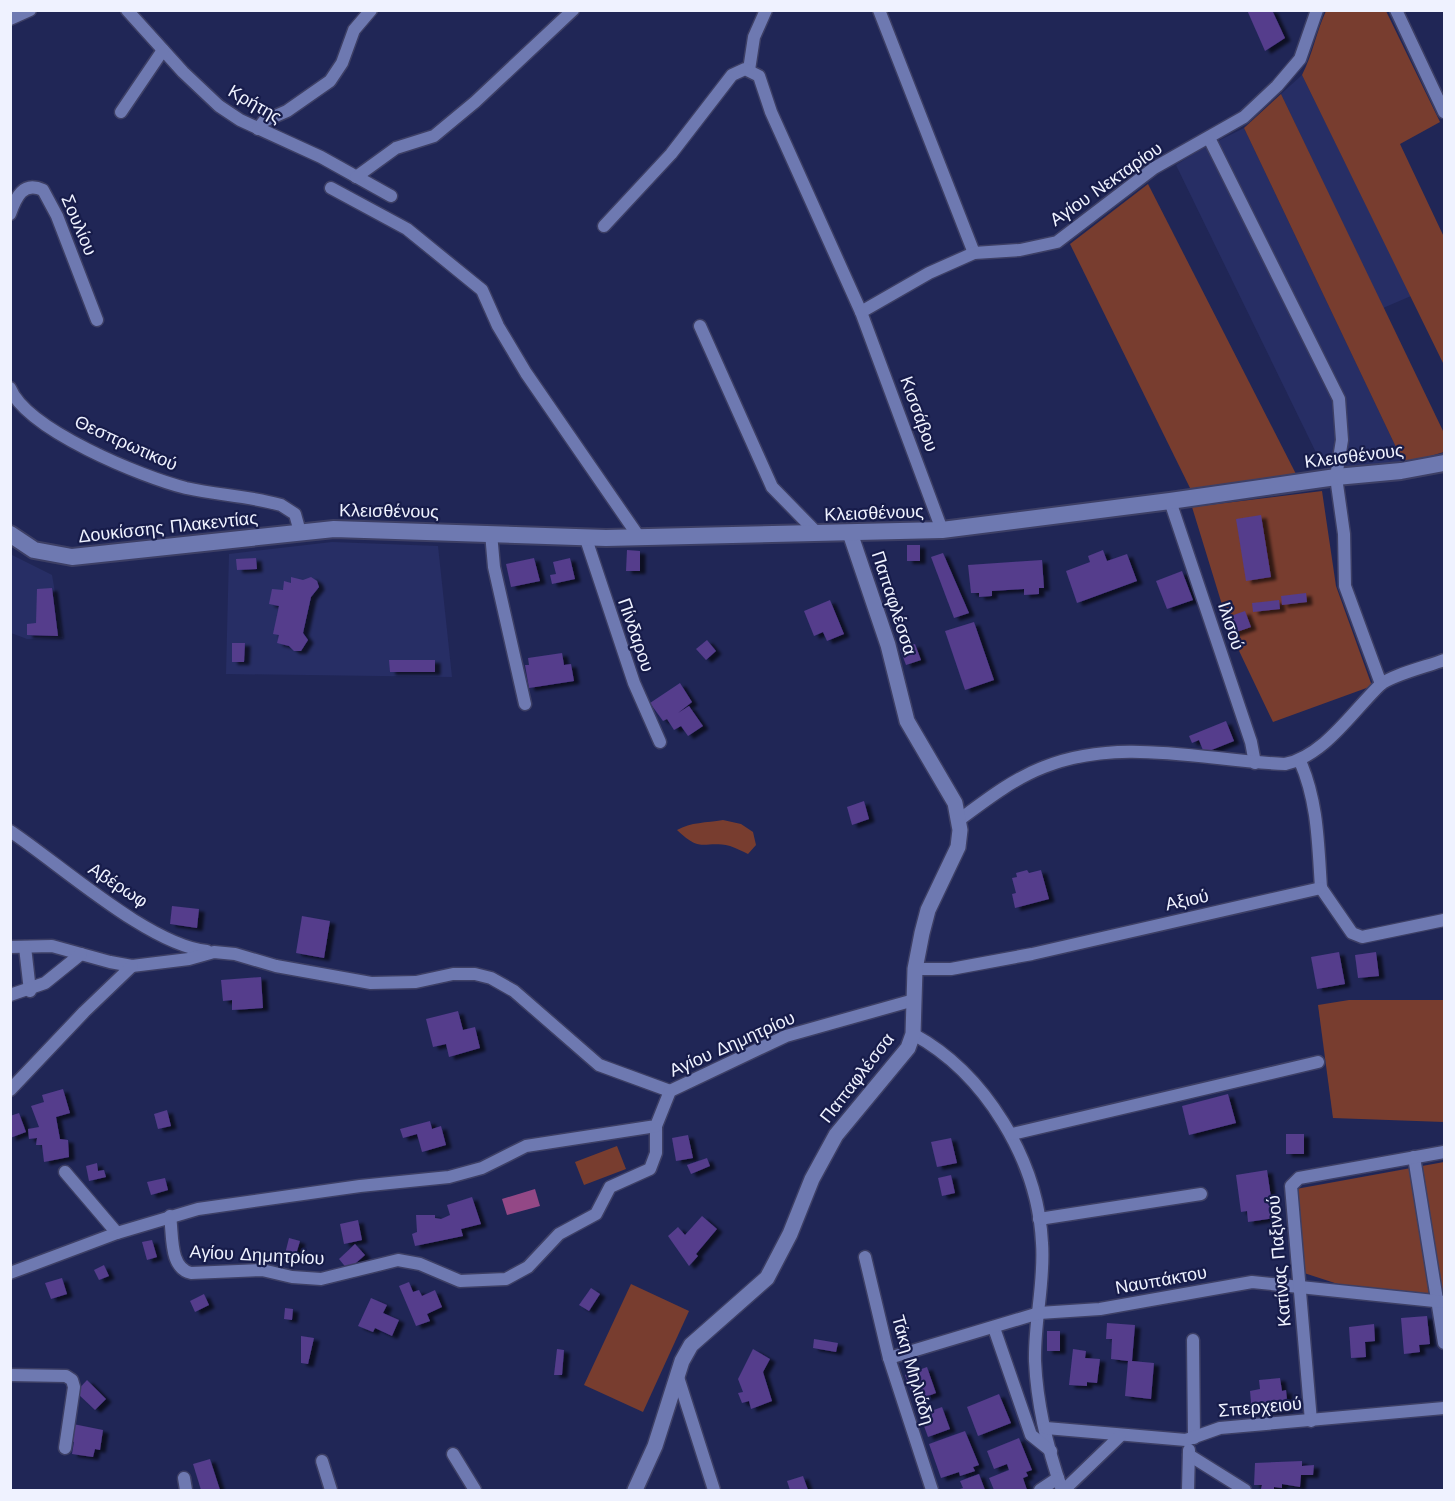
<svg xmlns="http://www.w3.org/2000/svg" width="1455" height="1501" font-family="'Work Sans',sans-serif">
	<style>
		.built { fill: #272e65 }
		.green { fill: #783d2f }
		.water { fill: #934886 }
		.building { fill: #543c8c; filter: url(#shadow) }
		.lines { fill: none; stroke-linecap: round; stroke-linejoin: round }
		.minor-casing { stroke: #3d3f65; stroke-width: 15 }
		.tertiary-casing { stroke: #3d3f65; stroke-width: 18 }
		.secondary-casing { stroke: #3d3f65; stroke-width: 20 }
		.minor { stroke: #6e79b1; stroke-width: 12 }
		.tertiary { stroke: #6e79b1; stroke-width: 15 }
		.secondary { stroke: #6e79b1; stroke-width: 16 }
		.labels { text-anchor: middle; stroke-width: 4.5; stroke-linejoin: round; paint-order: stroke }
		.street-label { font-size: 18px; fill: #eff2ff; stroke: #171c4a }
	</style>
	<defs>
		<filter id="shadow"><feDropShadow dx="5.5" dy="3" stdDeviation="1.5" flood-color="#0009"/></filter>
	</defs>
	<rect width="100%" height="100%" fill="#202656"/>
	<!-- built -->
	<g class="built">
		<path d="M1302 75 1411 296 1383 308 1281 94Z"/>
		<path d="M1244 128 1404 464 1326 473 1176 165 1200 150Z"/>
		<path d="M332 542 438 546 452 677 226 674 229 554Z"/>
		<path d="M10 554 52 575 63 638 27 639 11 633Z"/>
	</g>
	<!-- green -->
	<g class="green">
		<path d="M1326 11H1386L1440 122 1400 144 1444 237V365L1302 75C1313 54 1316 32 1326 11Z"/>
		<path d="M1281 94 1444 433V452L1404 464 1244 128Z"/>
		<path d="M1148 184 1297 476 1191 490 1070 244Z"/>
		<path d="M1322 491 1336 586 1372 686 1273 722 1231 634 1192 507Z"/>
		<path d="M723 820 741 824 753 832 756 845 748 854C742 851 736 848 730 846 703 840 702 854 677 830 691 822 706 823 723 820Z"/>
		<path d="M1349 1000H1444V1122L1333 1118 1318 1005Z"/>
		<path d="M617 1146 626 1169 584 1185 575 1162Z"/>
		<path d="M1444 1162V1307L1341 1285 1304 1273 1296 1189Z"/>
		<path d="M631 1284 689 1311 643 1412 584 1385Z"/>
	</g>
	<!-- water -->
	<path class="water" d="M535 1189 540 1206 507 1215 502 1199Z"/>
	<!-- building -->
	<g class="building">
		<path d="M1247 10H1272L1285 38 1265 51Z"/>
		<path d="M1261 515 1271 577 1246 581 1236 519Z"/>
		<rect x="907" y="545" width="13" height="16"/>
		<path d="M627 550 640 551V571H626Z"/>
		<path d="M1103 550 1107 561 1127 554 1137 581 1077 603 1066 571 1090 562 1088 556Z"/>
		<path d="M943 553 969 613 954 618 931 557Z"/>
		<path d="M256 558 257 569 237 570 236 559Z"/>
		<path d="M534 558 540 581 511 587 506 564Z"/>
		<path d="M570 558 575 579 552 584 550 575 556 574 553 562Z"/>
		<path d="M1042 560 1044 588H1039V594L1024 595V589L992 591V596L979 597V593H971L968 565Z"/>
		<path d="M1182 571 1193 600 1167 609 1156 581Z"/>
		<path d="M291 577 303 580 311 577 317 581 319 587 311 597 303 633 308 640 301 651H294L289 646 277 643 279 635 273 634 279 606 269 604 272 589 283 590 284 581 291 583Z"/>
		<path d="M52 588 58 636 27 635V624L36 623 37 589Z"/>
		<path d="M1306 593 1307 602 1282 605 1281 596Z"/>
		<path d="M830 600 844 634 827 641 823 632 814 636 804 611Z"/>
		<path d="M1279 600 1280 609 1253 612 1252 603Z"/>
		<path d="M1245 611 1251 627 1231 634 1225 618Z"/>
		<path d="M974 622 994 680 965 690 945 631Z"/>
		<path d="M707 640 716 651 706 660 696 649Z"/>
		<path d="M232 643H245L244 662H232Z"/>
		<path d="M915 644 921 660 906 665 900 649Z"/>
		<path d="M562 653 564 665 571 664 574 681 529 688 525 665H529L528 658Z"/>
		<path d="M389 660H435V672H390Z"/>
		<path d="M680 683 692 702 678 713 689 706 703 726 688 736 681 726 674 730 667 719 663 721 650 703Z"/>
		<path d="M1226 721 1234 741 1204 753 1199 740 1192 743 1189 736Z"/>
		<path d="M864 801 869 819 852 825 847 807Z"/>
		<path d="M1027 870 1029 873 1041 870 1049 899 1015 908 1012 894 1016 893 1012 878 1017 877 1016 873Z"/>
		<path d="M172 906 199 909 197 928 170 924Z"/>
		<path d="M302 916 330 921 324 958 296 953Z"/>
		<path d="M1339 952 1345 984 1317 989 1311 957Z"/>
		<path d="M1376 952 1379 976 1358 978 1355 955Z"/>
		<path d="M261 977 263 1008 232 1010V1000L223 1001 221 980Z"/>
		<path d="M458 1011 463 1030 475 1027 480 1048 449 1057 446 1044 433 1047 426 1019Z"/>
		<path d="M63 1089 70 1113 56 1117 60 1139 68 1140 69 1157 44 1162 42 1145H36L37 1138 29 1139 28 1129 39 1127 31 1106 44 1102 42 1095Z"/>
		<path d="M1228 1094 1236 1123 1189 1135 1182 1106Z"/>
		<path d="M167 1110 171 1126 158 1129 154 1114Z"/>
		<path d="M19 1113 26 1132 10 1138V1116Z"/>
		<path d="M430 1121 432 1129 441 1126 446 1145 422 1152 417 1134 403 1138 400 1129Z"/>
		<rect x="1286" y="1134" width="18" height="20"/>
		<path d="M688 1135 693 1158 676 1161 672 1138Z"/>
		<path d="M951 1138 957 1163 937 1167 931 1142Z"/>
		<path d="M707 1158 710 1166 691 1174 687 1165Z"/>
		<path d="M97 1163 98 1171 104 1170 106 1177 89 1181 86 1166Z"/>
		<path d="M1267 1170 1274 1218 1248 1222 1247 1211 1241 1212 1236 1175Z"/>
		<path d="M951 1175 955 1193 942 1196 938 1178Z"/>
		<path d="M165 1178 168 1190 151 1195 147 1182Z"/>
		<path d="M472 1197 481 1224 461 1229 463 1236 415 1246 412 1234 417 1232 416 1215H435V1218L441 1219 450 1215 447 1205Z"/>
		<path d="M702 1216 717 1229 696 1254 698 1256 689 1266 668 1236 678 1227 685 1235Z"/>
		<path d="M358 1220 362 1240 344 1244 340 1224Z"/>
		<path d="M289 1238 300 1241 294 1261 284 1258Z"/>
		<path d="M152 1240 157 1257 147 1260 142 1242Z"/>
		<path d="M355 1244 365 1255 348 1270 339 1259Z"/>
		<path d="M104 1265 109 1276 99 1280 94 1270Z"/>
		<path d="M62 1278 67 1294 51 1299 45 1283Z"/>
		<path d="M409 1282 413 1292 419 1290 422 1296 435 1290 442 1307 427 1314 430 1321 416 1326 399 1286Z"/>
		<path d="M591 1288 600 1294 589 1311 579 1305Z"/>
		<path d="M204 1294 209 1305 195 1312 190 1301Z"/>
		<path d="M371 1298 387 1305 383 1313 399 1320 392 1336 375 1328 373 1332 358 1326Z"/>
		<path d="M285 1308 293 1309 292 1320 284 1319Z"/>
		<path d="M1427 1316 1430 1344 1419 1345 1420 1352 1404 1354 1401 1318Z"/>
		<path d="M1107 1323 1135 1325 1132 1361 1154 1363 1151 1399 1125 1396 1128 1361 1111 1359 1112 1339H1106Z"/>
		<path d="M1374 1324 1375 1341 1365 1342 1366 1357 1351 1358 1349 1327Z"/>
		<rect x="1047" y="1331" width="13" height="20"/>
		<path d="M301 1336 314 1338 308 1364 301 1363Z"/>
		<path d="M814 1339 838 1343 836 1352 813 1348Z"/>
		<path d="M557 1349 564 1350 562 1375H554Z"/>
		<path d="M753 1349 770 1359 763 1372 772 1401 751 1409 749 1401 742 1403 738 1393 743 1392 738 1379Z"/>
		<path d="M1073 1349 1086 1351 1085 1358 1100 1359 1097 1383 1087 1382V1386L1069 1385Z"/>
		<path d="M927 1367 936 1393 915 1401 905 1375Z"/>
		<path d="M1280 1378 1282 1391 1286 1390 1288 1409 1252 1413 1250 1391 1260 1389 1259 1380Z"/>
		<path d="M87 1380 106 1399 95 1410 76 1392Z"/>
		<path d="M999 1394 1011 1423 978 1436 967 1407Z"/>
		<path d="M942 1407 950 1429 928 1437 920 1415Z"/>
		<path d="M73 1424 103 1430 100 1450 95 1449 93 1457 72 1454 74 1442 70 1441Z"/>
		<path d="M965 1431 979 1465 973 1467 975 1471 960 1476 959 1472 941 1478 929 1444Z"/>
		<path d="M1019 1438 1032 1470 1026 1472 1028 1476 1023 1478 1027 1490H994L989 1478 1009 1470 1007 1464 994 1469 987 1451Z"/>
		<path d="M210 1459 220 1490H201L193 1464Z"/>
		<path d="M1302 1461V1466L1314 1465 1313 1475H1301L1300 1487 1282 1484V1488L1274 1487V1490L1261 1489 1262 1485H1254L1255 1463Z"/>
		<path d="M979 1474 985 1490H956L963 1488 960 1481Z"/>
		<path d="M803 1476 808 1490H790L787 1481Z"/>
	</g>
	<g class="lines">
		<defs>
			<g id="minor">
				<path d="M127 10 183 72 219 106 240 120 321 157 391 196"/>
				<path d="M879 10 974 253"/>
				<path d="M1396 10 1444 112"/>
				<path d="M10 19 30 10"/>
				<path d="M749 70 754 37 766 10"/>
				<path d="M121 112 163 50"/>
				<path d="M258 129 264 121 287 111 330 81 342 63 354 30 371 10"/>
				<path d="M1209 138 1339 399 1342 440 1336 477 1344 534 1345 586 1381 684"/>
				<path d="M356 177 396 148 434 136 475 102 573 10"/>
				<path d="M331 188 407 229 482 290 498 326 526 373 639 537"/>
				<path d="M10 214C16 197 23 181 43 190L57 216 97 320"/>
				<path d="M604 226 671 154 732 75 745 69 759 76 771 112 861 312 942 530"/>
				<path d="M861 312 929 273 974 253 1020 250 1057 242 1154 168 1244 117 1277 86 1300 59 1317 10"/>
				<path d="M700 326 772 487 818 534"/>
				<path d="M10 388C27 430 142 477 186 488 217 495 250 496 281 505L295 514 300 532"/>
				<path d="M1170 501 1251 742 1255 763"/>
				<path d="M491 533 494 567 525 704"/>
				<path d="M585 536 634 683 660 742"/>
				<path d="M1300 761C1318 802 1318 844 1321 888"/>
				<path d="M959 820C986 800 1013 779 1044 767 1121 736 1206 761 1285 764 1324 756 1352 712 1380 685 1391 675 1429 666 1444 660"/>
				<path d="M10 831C61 865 149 945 207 951"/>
				<path d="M1321 888 1352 933 1362 937 1444 920"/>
				<path d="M10 947 52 946 110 962 132 966 189 959 214 952 235 954 276 966 371 983 416 982 453 974H475L491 978 514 991 599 1065 670 1091"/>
				<path d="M25 947 30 991"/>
				<path d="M915 969H951L1032 954 1321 888"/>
				<path d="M10 995 45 983 81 954"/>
				<path d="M913 1034C985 1073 1038 1160 1042 1243 1045 1282 1034 1321 1035 1361 1037 1404 1048 1450 1062 1490"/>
				<path d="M10 1090 84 1012 132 966"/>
				<path d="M1012 1134 1318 1062"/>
				<path d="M1414 1157 1444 1343"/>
				<path d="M65 1172 117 1233"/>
				<path d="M170 1216C173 1235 169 1268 191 1273L262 1270 292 1277 321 1279 398 1260 420 1264 460 1281 506 1279 528 1267 559 1234 596 1214 610 1187 650 1169 656 1153V1126"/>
				<path d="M1039 1219 1201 1194"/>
				<path d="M865 1257 889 1358 932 1490"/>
				<path d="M10 1273 117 1233 198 1209 360 1186 449 1177 482 1168 526 1146 656 1126 670 1091 786 1036 914 1000"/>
				<path d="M994 1328 1031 1435 1051 1451"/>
				<path d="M1193 1340 1194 1438"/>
				<path d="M889 1358 1039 1313 1100 1309 1252 1282 1444 1302"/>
				<path d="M677 1374 714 1490"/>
				<path d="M10 1375 66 1376 72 1380 74 1387 65 1448"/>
				<path d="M1311 1421 1291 1186 1299 1178 1444 1152"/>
				<path d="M1046 1428 1186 1440 1220 1428 1444 1408"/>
				<path d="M453 1454 475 1490"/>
				<path d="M1189 1455 1245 1490"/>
				<path d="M322 1461 331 1490"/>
				<path d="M184 1478 186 1490"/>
				<path d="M1040 1490 1058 1478"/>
				<path d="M1064 1490 1120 1436"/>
				<path d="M1188 1490 1189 1450"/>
			</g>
			<path id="tertiary" d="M635 1490 655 1446 682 1361 691 1345 767 1278 790 1234 812 1179 836 1135 908 1048 913 1034 915 969 922 933 928 910 958 847 960 830 955 803 907 721 888 645 850 533"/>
			<path id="secondary" d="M10 534 34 550 72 557 334 529 606 538 942 530 1170 501 1336 477 1401 471 1444 463"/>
		</defs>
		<!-- minor casing -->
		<use href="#minor" class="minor-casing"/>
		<!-- tertiary casing -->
		<use href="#tertiary" class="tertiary-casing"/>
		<!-- secondary casing -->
		<use href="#secondary" class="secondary-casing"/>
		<!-- minor -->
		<use href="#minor" class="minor"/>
		<!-- tertiary -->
		<use href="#tertiary" class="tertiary"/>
		<!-- secondary -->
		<use href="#secondary" class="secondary"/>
	</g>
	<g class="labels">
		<!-- street labels -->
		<g class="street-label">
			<text transform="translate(255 104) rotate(30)" y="6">Κρήτης</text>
			<text transform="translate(1106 184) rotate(-35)" y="6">Αγίου Νεκταρίου</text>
			<text transform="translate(79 225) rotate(67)" y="6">Σουλίου</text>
			<text transform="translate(919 414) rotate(70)" y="6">Κισσάβου</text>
			<text transform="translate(126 443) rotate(24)" y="6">Θεσπρωτικού</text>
			<text transform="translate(1354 456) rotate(-7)" y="6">Κλεισθένους</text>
			<text transform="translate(389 511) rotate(1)" y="6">Κλεισθένους</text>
			<text transform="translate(874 513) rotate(-2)" y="6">Κλεισθένους</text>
			<text transform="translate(168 527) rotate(-6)" y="6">Δουκίσσης Πλακεντίας</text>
			<text transform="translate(894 603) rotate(72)" y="6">Παπαφλέσσα</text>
			<text transform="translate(1231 626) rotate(72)" y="6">Ιλισού</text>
			<text transform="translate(636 635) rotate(71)" y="6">Πίνδαρου</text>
			<text transform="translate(118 885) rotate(33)" y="6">Αβέρωφ</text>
			<text transform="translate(1187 900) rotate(-12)" y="6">Αξιού</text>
			<text transform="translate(732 1044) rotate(-24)" y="6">Αγίου Δημητρίου</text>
			<text transform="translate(857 1078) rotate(-52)" y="6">Παπαφλέσσα</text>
			<text transform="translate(257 1255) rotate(3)" y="6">Αγίου Δημητρίου</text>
			<text transform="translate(1279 1261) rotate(-95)" y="6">Κατίνας Παξινού</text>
			<text transform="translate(1161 1280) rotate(-10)" y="6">Ναυπάκτου</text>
			<text transform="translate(913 1370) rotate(74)" y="6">Τάκη Μηλιάδη</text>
			<text transform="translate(1260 1407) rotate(-5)" y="6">Σπερχειού</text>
		</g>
	</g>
	<!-- border -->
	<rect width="1455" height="1501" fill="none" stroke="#eff2ff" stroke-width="24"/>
</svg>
